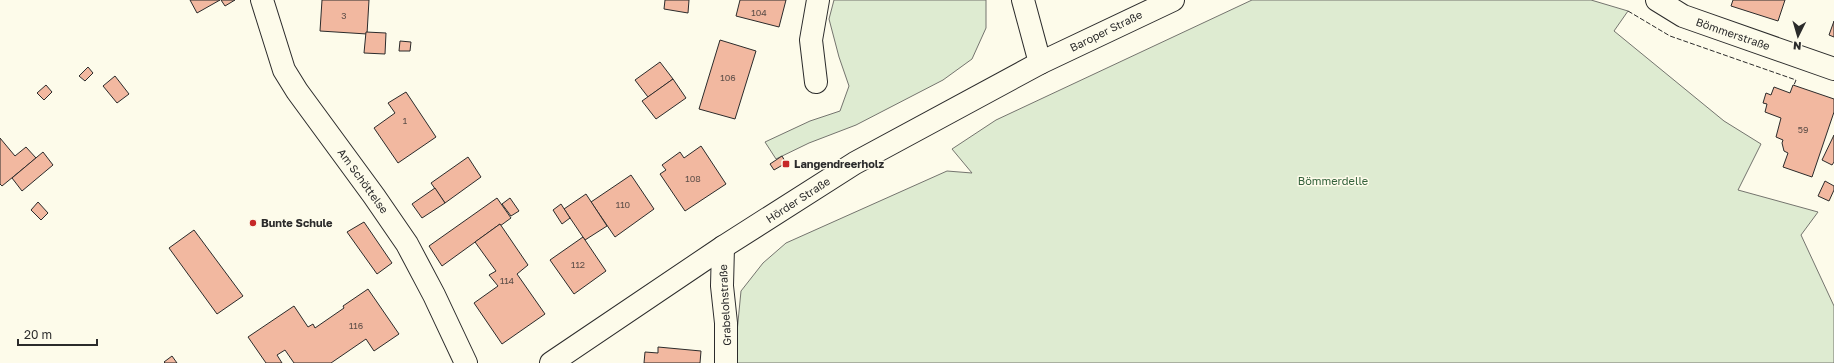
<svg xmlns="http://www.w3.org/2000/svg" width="1834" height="363" font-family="'Golos Text',sans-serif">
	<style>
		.green { fill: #deebd1; stroke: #74746e }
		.building { fill: #f2b8a0; stroke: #2b2b2b }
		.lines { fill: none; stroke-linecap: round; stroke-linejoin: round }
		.street-casing { stroke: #2b2b2b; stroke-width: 24 }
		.secondary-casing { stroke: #2b2b2b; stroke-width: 24 }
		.street { stroke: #fdfbea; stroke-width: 22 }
		.secondary { stroke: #fdfbea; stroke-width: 22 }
		.fence { stroke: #2b2b2b; stroke-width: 1; stroke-dasharray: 5 2; stroke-linecap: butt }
		.poi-dot { fill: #c62828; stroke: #fdfbea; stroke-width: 1.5 }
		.labels { text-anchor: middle; stroke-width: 3; stroke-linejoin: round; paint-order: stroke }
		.number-label { font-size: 9px; fill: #5d4e48 }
		.street-label { font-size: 11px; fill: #2b2b2b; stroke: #fdfbea }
		.poi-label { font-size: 11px; font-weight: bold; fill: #2b2b2b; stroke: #fdfbea; text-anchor: start }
		.park-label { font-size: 11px; fill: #34623c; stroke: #fdfbea }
	</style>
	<rect width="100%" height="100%" fill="#fdfbea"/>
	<!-- green -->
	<g class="green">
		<path d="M834 0H986V28L972 59 943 80 856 125 809 143 776 159 765 142 810 121 840 111 849 86 839 57 829 19Z"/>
		<path d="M1252 0H1591L1628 11 1614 31 1724 121 1761 144 1738 190 1818 212 1801 235 1834 306V363H734L741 291 763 263 786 243 947 171 972 173 952 149 996 120Z"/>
	</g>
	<!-- building -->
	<g class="building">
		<path d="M190 0H220L197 13Z"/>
		<path d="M221 0H235L225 6Z"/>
		<path d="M322 0H369L367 34 320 31Z"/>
		<path d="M665 0H689L688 13 664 9Z"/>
		<path d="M740 0H786L779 27 736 16Z"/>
		<path d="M1733 0H1785L1778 21 1731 6Z"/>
		<path d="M1834 21V37L1829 35Z"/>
		<path d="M366 32 386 33 385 54 364 53Z"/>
		<path d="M720 40 756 51 735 119 699 109Z"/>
		<path d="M400 41 411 42 410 51H399Z"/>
		<path d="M660 62 673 79 648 97 635 80Z"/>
		<path d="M88 67 93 73 85 81 79 76Z"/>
		<path d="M115 76 129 94 117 103 103 86Z"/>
		<path d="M673 79 686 98 656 119 642 101Z"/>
		<path d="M46 85 52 92 44 100 37 93Z"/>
		<path d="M1793 85 1834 99V112L1812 177 1783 167 1788 153 1784 151 1782 143 1783 140 1776 137 1781 118 1765 112 1767 104 1763 103 1766 93 1771 95 1774 87 1790 93Z"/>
		<path d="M406 92 436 137 398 163 374 128 395 113 388 103Z"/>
		<path d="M1834 135V162L1832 165 1822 160Z"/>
		<path d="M0 138 15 156 26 147 36 158 2 186 0 184Z"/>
		<path d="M701 146 726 184 685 211 660 174 666 170 662 165 680 152 684 158Z"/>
		<path d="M43 152 53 165 22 191 12 178Z"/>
		<path d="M782 156 786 163 774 170 770 164Z"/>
		<path d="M468 157 481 177 445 203 431 183Z"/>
		<path d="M631 175 654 209 615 237 591 202Z"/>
		<path d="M1825 181 1834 186V190L1829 201 1818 196Z"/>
		<path d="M435 188 445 203 422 218 412 204Z"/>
		<path d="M586 194 607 226 585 240 564 209Z"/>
		<path d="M497 198 511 218 500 226V224L442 266 429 246Z"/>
		<path d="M510 198 519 211 511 216 502 204Z"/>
		<path d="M38 202 48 213 41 220 31 210Z"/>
		<path d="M561 204 570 218 562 224 553 210Z"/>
		<path d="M364 222 392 263 377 274 347 232Z"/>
		<path d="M500 224 528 265 517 274 545 314 502 344 474 303 498 286 489 275 496 271 475 242Z"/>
		<path d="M194 230 243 296 217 314 169 248Z"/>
		<path d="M583 237 606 271 574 294 550 260Z"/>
		<path d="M368 289 399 334 374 351 366 339 331 363H294L285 350 277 355 282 363H266L248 337 294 306 308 327 313 324 315 328 344 308 343 306Z"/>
		<path d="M658 347 701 351 700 363H644L645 352 658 353Z"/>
		<path d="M172 356 177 363H165L164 362Z"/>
	</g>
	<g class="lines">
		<defs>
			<g id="street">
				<path d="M262 0 284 70 297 91 374 196 407 244 434 295 466 363"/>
				<path d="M1657 0 1683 16 1834 69"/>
				<path d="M816 82 811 40 818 0"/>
				<path d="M723 247 722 286 726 323V363"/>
			</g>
			<g id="secondary">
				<path d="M1023 0 1040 63"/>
				<path d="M551 363 723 247 855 163 1040 63 1173 0"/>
			</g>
		</defs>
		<!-- street casing -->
		<use href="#street" class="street-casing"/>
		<!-- secondary casing -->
		<use href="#secondary" class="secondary-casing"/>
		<!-- street -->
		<use href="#street" class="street"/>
		<!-- secondary -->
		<use href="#secondary" class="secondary"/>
		<!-- fence -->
		<path class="fence" d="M1628 11 1670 36 1796 80 1794 85"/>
	</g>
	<!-- markers -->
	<g class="poi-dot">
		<rect x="782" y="160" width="8" height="8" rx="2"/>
		<circle cx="253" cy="223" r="4"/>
	</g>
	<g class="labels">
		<!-- number labels -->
		<g class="number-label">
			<text x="759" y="16">104</text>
			<text x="344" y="19">3</text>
			<text x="728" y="81">106</text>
			<text x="405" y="124">1</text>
			<text x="1803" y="133">59</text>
			<text x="693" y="182">108</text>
			<text x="623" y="208">110</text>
			<text x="578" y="268">112</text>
			<text x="507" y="284">114</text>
			<text x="356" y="329">116</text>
		</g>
		<!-- street labels -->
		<g class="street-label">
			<text transform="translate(1106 31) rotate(-26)" y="4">Baroper Straße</text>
			<text transform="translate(1733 34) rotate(19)" y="4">Bömmerstraße</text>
			<text transform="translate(363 181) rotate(54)" y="4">Am Schöttelse</text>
			<text transform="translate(798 200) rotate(-33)" y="4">Hörder Straße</text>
			<text transform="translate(725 305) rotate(-93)" y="4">Grabelohstraße</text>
		</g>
		<!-- poi labels -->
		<g class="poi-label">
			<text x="794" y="168">Langendreerholz</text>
			<text x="261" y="227">Bunte Schule</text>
		</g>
		<!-- park labels -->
		<g class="park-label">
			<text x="1333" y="185">Bömmerdelle</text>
		</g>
	</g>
	<!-- north arrow -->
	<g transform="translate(1798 36) rotate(185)" stroke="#fdfbea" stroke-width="3" paint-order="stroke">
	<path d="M0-3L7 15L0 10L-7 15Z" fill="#2b2b2b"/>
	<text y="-6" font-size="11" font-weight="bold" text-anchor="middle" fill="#2b2b2b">N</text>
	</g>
	<!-- scale -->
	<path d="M18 339v6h79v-6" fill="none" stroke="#2b2b2b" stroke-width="2"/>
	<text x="24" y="339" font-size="12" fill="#2b2b2b" stroke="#fdfbea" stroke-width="3" paint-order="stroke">20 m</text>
</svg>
